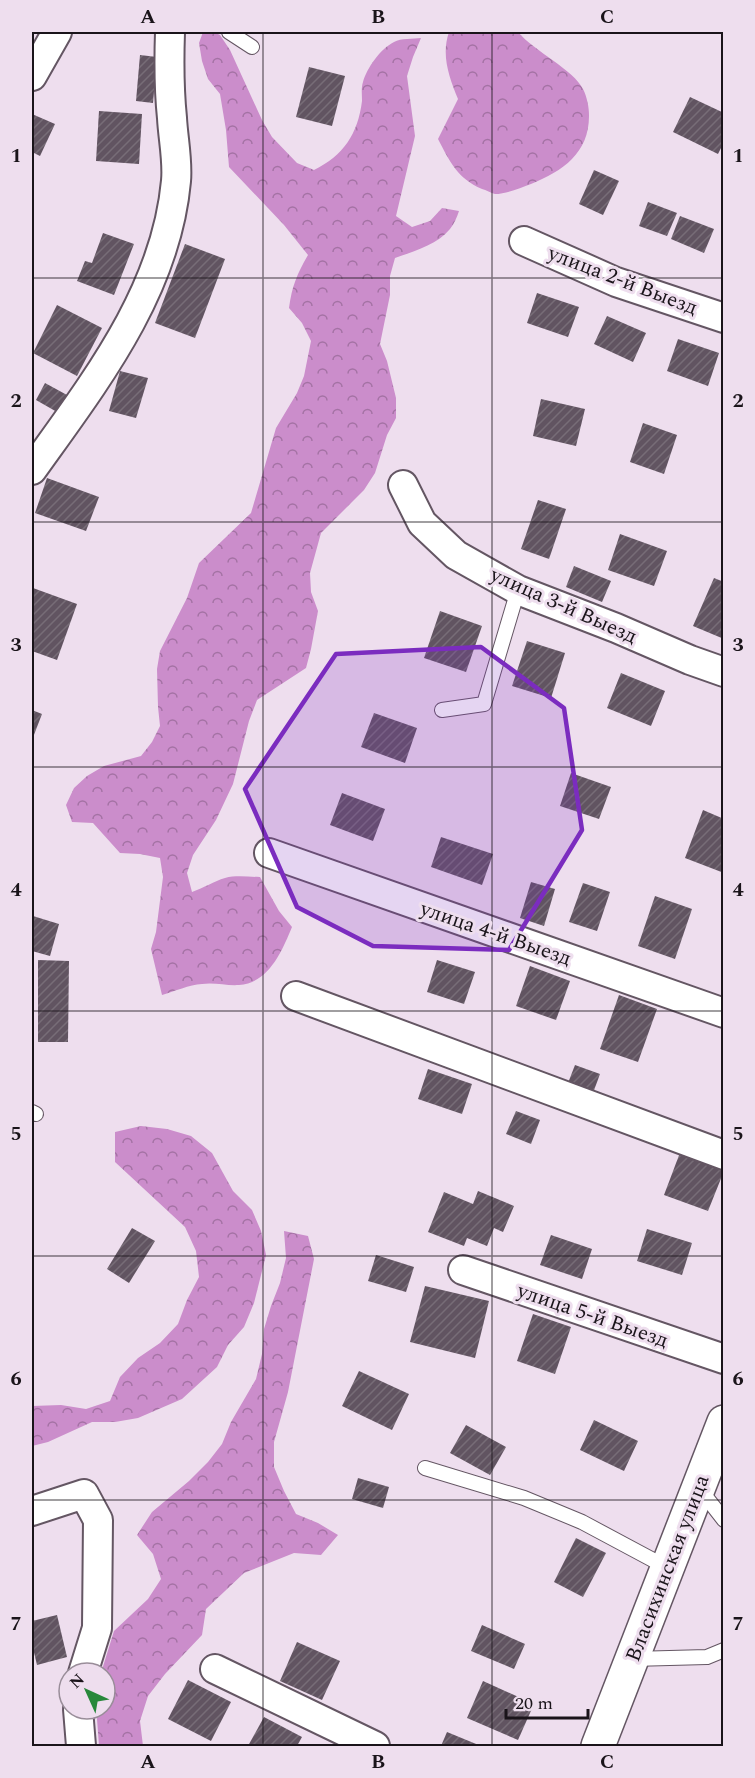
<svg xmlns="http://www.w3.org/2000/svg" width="755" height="1778" font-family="Spectral,serif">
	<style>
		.forest { fill: url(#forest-crowns) }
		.building { fill: url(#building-hatch) }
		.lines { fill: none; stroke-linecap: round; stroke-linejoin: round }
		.service-casing { stroke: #645663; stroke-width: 16 }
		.minor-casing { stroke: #645663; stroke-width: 32 }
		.tertiary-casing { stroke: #645663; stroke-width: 36 }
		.service { stroke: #fff; stroke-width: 14 }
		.minor { stroke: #fff; stroke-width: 28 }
		.tertiary { stroke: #fff; stroke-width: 33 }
		.marked { fill: #7b2cbf; fill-opacity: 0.2; stroke: #7b2cbf; stroke-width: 4.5; stroke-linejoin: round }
		.grid { fill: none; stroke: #1a141a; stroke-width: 1.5; stroke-opacity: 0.55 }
		.labels { text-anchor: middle; stroke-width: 6; stroke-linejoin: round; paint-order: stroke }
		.street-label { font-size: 21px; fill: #1a141a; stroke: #eedeee }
		.neatline { fill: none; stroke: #1a141a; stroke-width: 2 }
		.grid-label { font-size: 20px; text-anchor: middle; font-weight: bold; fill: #1a141a }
	</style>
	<defs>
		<pattern id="forest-crowns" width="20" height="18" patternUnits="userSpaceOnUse" patternTransform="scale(1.5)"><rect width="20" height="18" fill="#cb8dcb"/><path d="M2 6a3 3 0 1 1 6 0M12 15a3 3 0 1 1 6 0" fill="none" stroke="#a472a4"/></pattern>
		<pattern id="building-hatch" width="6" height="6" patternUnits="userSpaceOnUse" patternTransform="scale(1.5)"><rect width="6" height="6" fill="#615461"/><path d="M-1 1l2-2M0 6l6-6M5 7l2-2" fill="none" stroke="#776d77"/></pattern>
	</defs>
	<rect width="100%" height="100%" fill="#eedeee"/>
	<!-- forest -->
	<g class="forest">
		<path d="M203 32H214L220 35 230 50 262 120 272 137 297 163 314 170C343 156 358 134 362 101 362 95 361 88 363 82 367 68 380 49 394 42 401 38 413 39 421 38L413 57 407 76 415 136 396 216 412 227 430 221 442 208 459 211C457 217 454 224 450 229 437 245 414 251 395 258L390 276V295L380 344 387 361 396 398V418L387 435 375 473 364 490 321 533 310 573 311 592 318 611 311 649 306 668 257 700 249 721 233 784 216 820 193 855 187 873 192 892C204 888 214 881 225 878 236 875 249 877 260 877L279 911 292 927C282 951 269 983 239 985 227 986 214 982 202 984 189 985 175 991 162 995L151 949 156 932 163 877 160 858 140 854 120 853 93 823 72 822 66 805 74 788 87 776 104 766 141 756 152 742 160 726 158 707 157 669 160 651 187 598 199 563 251 513 276 428 297 393 304 376 311 341 302 323 289 308C292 286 297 274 308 255L284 225 229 167 226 130 220 94 208 79 202 61 199 43Z"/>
		<path d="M449 32H518C534 51 574 70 583 89 587 97 589 107 589 116 589 153 563 171 531 184 520 188 506 194 495 194 491 193 486 190 482 189 457 178 450 162 438 139L458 99C449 77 441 55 449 32Z"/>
		<path d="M141 1126 167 1129 191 1136 212 1153 233 1191 252 1210 261 1231 266 1255 254 1303 244 1327 228 1345 217 1367 182 1399 138 1418 115 1422H92L48 1442 32 1446V1406L61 1405 86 1409 110 1401 120 1377 138 1358 160 1343 178 1324 187 1300 199 1277 196 1251 185 1227 115 1162V1132Z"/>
		<path d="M284 1231 308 1236 314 1259 288 1392 274 1442V1467L284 1491 296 1514 318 1523 338 1535 321 1555 294 1553 244 1573 206 1609 202 1635 165 1674 148 1696 140 1721 143 1746H99L97 1719 98 1709H105V1673H101L114 1631 148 1599 161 1579 153 1554 137 1535 152 1512 189 1481 208 1462 222 1444 231 1422 256 1379 262 1354 264 1329 271 1306 280 1283 286 1258Z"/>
	</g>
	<!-- building -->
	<g class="building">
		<path d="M140 55 157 57 153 103 136 101Z"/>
		<path d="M309 67 345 76 332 126 296 117Z"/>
		<path d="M690 97 724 113V142L718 154 673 132Z"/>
		<path d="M99 111 142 114 139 164 96 161Z"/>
		<path d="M32 114 55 124 40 156 32 152Z"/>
		<path d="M594 170 619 181 603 215 579 204Z"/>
		<path d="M648 202 677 213 667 236 639 226Z"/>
		<path d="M680 216 714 229 704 253 671 239Z"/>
		<path d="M103 233 134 244 114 295 77 281 85 261 92 263Z"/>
		<path d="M185 244 225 259 195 338 155 323Z"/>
		<path d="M537 293 579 307 568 337 527 323Z"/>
		<path d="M57 305 102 328 77 376 33 353Z"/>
		<path d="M607 316 646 333 633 362 594 344Z"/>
		<path d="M678 339 719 353 708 386 667 371Z"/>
		<path d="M120 371 148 378 136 418 109 411Z"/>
		<path d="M45 383 67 395 57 412 36 400Z"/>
		<path d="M541 399 585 409 576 446 533 436Z"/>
		<path d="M643 423 677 435 664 474 630 462Z"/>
		<path d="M47 478 99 497 86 531 35 513Z"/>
		<path d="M538 500 566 509 549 559 521 549Z"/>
		<path d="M620 534 667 551 654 586 608 570Z"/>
		<path d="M574 566 611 581 602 602 566 587Z"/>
		<path d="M714 578 724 582V639L693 626Z"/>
		<path d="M33 588 77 604 57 660 32 651V592Z"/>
		<path d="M440 611 482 626 466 672 424 658Z"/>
		<path d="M527 641 565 653 551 698 512 686Z"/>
		<path d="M621 673 665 691 651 726 607 708Z"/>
		<path d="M32 710 42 714 32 740Z"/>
		<path d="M374 713 417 728 405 763 361 747Z"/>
		<path d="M571 773 611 787 599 819 560 806Z"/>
		<path d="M342 793 385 809 373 841 330 825Z"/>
		<path d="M703 810 724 819V873L685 858Z"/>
		<path d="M441 837 493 854 482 885 431 867Z"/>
		<path d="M531 882 555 889 544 926 520 918Z"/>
		<path d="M583 883 610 892 597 931 569 922Z"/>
		<path d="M655 896 692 909 675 959 638 946Z"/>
		<path d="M33 916 59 924 50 956 32 951Z"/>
		<path d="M38 960 69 961 68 1042H38Z"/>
		<path d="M437 960 475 972 464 1004 427 992Z"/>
		<path d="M530 966 570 981 556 1020 516 1006Z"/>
		<path d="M619 995 657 1009 638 1062 600 1049Z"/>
		<path d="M575 1065 600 1074 593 1093 568 1083Z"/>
		<path d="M428 1069 472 1084 462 1114 418 1099Z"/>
		<path d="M516 1111 540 1120 531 1144 506 1134Z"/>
		<path d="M681 1150 724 1166V1171L708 1211 664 1195Z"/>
		<path d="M478 1191 514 1206 503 1232 494 1228 487 1246 467 1238 464 1246 428 1232 444 1192 473 1204Z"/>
		<path d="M132 1228 155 1241 129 1283 107 1269Z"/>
		<path d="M647 1229 692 1243 682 1275 637 1261Z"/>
		<path d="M551 1235 592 1249 582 1279 540 1265Z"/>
		<path d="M376 1255 414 1267 406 1292 368 1281Z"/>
		<path d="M425 1286 489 1301 475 1358 410 1342Z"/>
		<path d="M533 1314 571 1327 555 1374 517 1361Z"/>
		<path d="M359 1371 409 1394 392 1430 342 1406Z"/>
		<path d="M594 1420 638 1441 624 1471 580 1450Z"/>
		<path d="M466 1425 506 1447 490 1475 450 1453Z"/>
		<path d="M358 1478 389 1487 383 1508 352 1499Z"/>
		<path d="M576 1538 606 1553 583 1597 554 1582Z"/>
		<path d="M57 1615 67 1657 37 1665 32 1644V1621Z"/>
		<path d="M482 1625 525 1644 514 1669 471 1651Z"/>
		<path d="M297 1642 340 1661 322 1700 280 1681Z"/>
		<path d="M188 1680 231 1702 211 1741 168 1719Z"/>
		<path d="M483 1681 534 1704 518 1740 467 1718Z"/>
		<path d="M264 1717 302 1737 297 1746H248Z"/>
		<path d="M447 1732 481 1746H441Z"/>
	</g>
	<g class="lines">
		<defs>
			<g id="service">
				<path d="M229 32 252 47"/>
				<path d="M442 710 484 704 518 590"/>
				<path d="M32 1112 36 1114"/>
				<path d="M425 1468 524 1498 582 1522 668 1568"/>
				<path d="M699 1488 724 1520"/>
				<path d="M632 1659 707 1657 724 1650"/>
			</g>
			<g id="minor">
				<path d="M32 76 57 32"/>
				<path d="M524 241 616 282 724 318"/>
				<path d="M32 470C94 383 166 292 176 181 178 161 173 138 172 118 169 89 169 61 170 32"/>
				<path d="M403 485 422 523 456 555 518 590 616 628 690 660 724 672"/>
				<path d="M269 853 724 1013"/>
				<path d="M296 996 724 1155"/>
				<path d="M463 1270 724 1359"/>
				<path d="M32 1511 84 1494 98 1520 97 1628 83 1673"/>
				<path d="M215 1669 375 1746"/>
				<path d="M78 1709 81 1746"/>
			</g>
			<path id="tertiary" d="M598 1746 724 1422"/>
		</defs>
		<!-- service casing -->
		<use href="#service" class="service-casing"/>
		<!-- minor casing -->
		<use href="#minor" class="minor-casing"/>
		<!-- tertiary casing -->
		<use href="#tertiary" class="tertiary-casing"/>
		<!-- service -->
		<use href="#service" class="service"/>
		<!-- minor -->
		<use href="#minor" class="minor"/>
		<!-- tertiary -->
		<use href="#tertiary" class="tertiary"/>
	</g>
	<!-- marked area -->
	<path class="marked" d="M481 647 564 708 582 830 509 950 373 946 297 907 245 789 336 654Z"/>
	<!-- grid -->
	<path class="grid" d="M263 32V1746M492 32V1746M32 278H724M32 522H724M32 767H724M32 1011H724M32 1256H724M32 1500H724"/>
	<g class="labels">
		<!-- street labels -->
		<g class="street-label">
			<text transform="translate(623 280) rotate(21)" y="7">улица 2-й Выезд</text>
			<text transform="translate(564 605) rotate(24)" y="7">улица 3-й Выезд</text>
			<text transform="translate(496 933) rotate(19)" y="7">улица 4-й Выезд</text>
			<text transform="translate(593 1315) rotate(19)" y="7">улица 5-й Выезд</text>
			<text transform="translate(667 1568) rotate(-69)" y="7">Власихинская улица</text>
		</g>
	</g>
	<!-- border -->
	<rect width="755" height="1778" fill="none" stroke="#eedeee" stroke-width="66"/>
	<!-- north arrow -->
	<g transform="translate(87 1691) rotate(315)"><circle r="28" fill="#eedeee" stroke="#998d99" stroke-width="1.5"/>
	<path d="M0-4.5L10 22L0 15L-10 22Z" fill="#28883b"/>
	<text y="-9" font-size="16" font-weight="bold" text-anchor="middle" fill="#1a141a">N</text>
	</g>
	<!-- scale -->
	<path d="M506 1709v9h82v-9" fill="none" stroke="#1a141a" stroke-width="3"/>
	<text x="515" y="1709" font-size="18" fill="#1a141a" stroke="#eedeee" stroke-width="4.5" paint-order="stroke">20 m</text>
	<rect x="33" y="33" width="689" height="1712" class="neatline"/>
	<g class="grid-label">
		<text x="148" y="23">A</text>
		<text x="378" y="23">B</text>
		<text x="607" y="23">C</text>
		<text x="16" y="162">1</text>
		<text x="738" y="162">1</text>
		<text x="16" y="407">2</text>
		<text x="738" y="407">2</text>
		<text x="16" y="651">3</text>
		<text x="738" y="651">3</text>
		<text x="16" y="896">4</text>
		<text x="738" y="896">4</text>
		<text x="16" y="1140">5</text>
		<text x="738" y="1140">5</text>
		<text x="16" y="1385">6</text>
		<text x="738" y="1385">6</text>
		<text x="16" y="1630">7</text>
		<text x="738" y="1630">7</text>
		<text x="148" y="1768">A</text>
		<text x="378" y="1768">B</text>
		<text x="607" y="1768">C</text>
	</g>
</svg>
